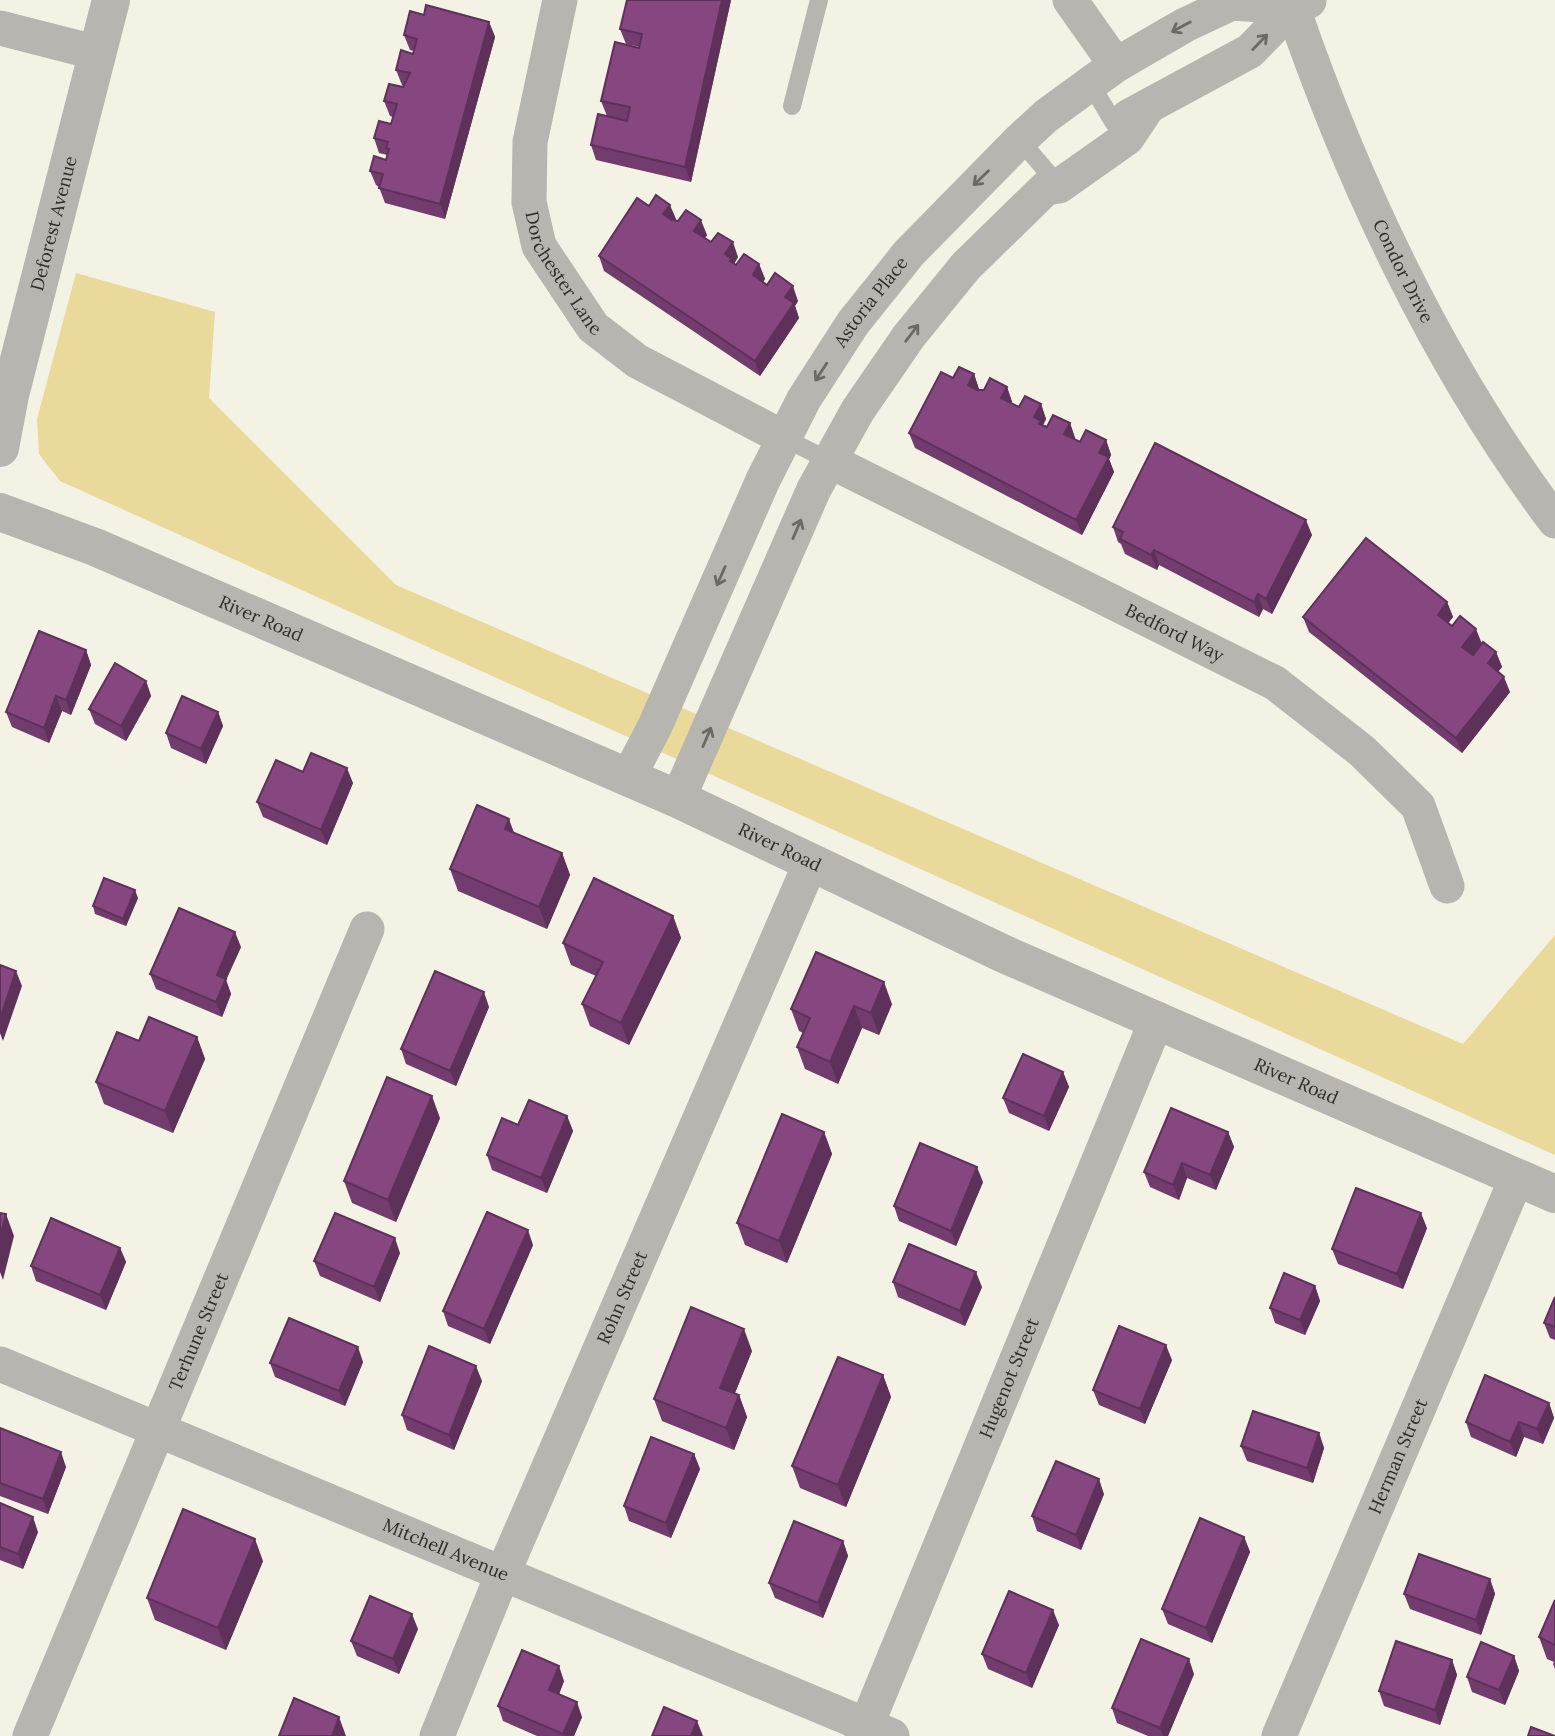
<svg xmlns="http://www.w3.org/2000/svg" width="1555" height="1736" font-family="Lora,serif">
	<style>
		.green { fill: #e9d99b }
		.lines { fill: none; stroke-linecap: round; stroke-linejoin: round }
		.service { stroke: #b6b5af; stroke-width: 18 }
		.minor { stroke: #b6b5af; stroke-width: 35 }
		.tertiary { stroke: #b6b5af; stroke-width: 38 }
		.wall { fill: #733c6e }
		.shaded-wall { fill: #5e315a }
		.building { fill: #864680; stroke: #5e315a; stroke-width: 2 }
		.oneway { stroke: #6b6a65 }
		.labels { text-anchor: middle; stroke-width: 7; stroke-linejoin: round; paint-order: stroke }
		.street-label { font-size: 18px; fill: #2e2d28; stroke: #fff }
	</style>
	<rect width="100%" height="100%" fill="#f4f1e5"/>
	<!-- green -->
	<path class="green" d="M76 273 215 312 209 398 396 585 1463 1044 1555 935V1155L60 481 39 454 37 419Z"/>
	<g class="lines">
		<!-- service -->
		<g class="service">
			<path d="M1090 83 1114 123"/>
			<path d="M792 106 819 0"/>
			<path d="M1020 140 1049 174"/>
			<path d="M784 438 830 461"/>
		</g>
		<!-- minor -->
		<g class="minor">
			<path id="s1" d="M560 0 530 142 529 202 539 246 593 327 637 361 784 438"/>
			<path d="M1070 0 1116 65"/>
			<path id="s2" d="M1290 0C1352 182 1439 367 1555 521"/>
			<path d="M0 28 98 53"/>
			<path d="M1128 117 1250 51 1293 7 1309 1"/>
			<path id="s3" d="M830 461 1275 683 1362 751 1418 806 1447 886"/>
			<path id="s4" d="M628 778 655 726 763 480 804 399 853 323 909 253 1020 140 1046 116 1116 65 1185 25 1232 3 1293 7"/>
			<path d="M678 799 814 489 858 410 909 336 966 266 1046 188 1059 186 1127 138 1147 108"/>
			<path id="s5" d="M0 1364 892 1736"/>
			<path id="s6" d="M30 1736 367 929"/>
			<path id="s7" d="M437 1736 503 1573 811 862"/>
			<path id="s8" d="M862 1736 1157 1019"/>
			<path id="s9" d="M1279 1736 1517 1177"/>
		</g>
		<!-- tertiary -->
		<g class="tertiary">
			<path id="s10" d="M0 448 10 395 111 0"/>
			<path id="s11" d="M0 512 95 547 678 799 1004 954 1555 1194"/>
		</g>
	</g>
	<!-- wall -->
	<g class="wall">
		<path d="M731 0 691 182 596 160 591 145 607 116 601 101 640 47 626 44 620 29Z"/>
		<path d="M424 15 489 22 495 37 445 219 385 203 379 187 376 185 370 171 386 160 387 155 379 153 374 138 391 124 393 117 390 116 384 101 403 87 404 85H402L396 70 413 54 414 51 410 50 404 35Z"/>
		<path d="M649 206 676 219 675 221 707 235 705 238 738 257 734 264 736 265 759 264 765 279 763 282 798 301 795 306 799 318 760 376 604 271 599 256Z"/>
		<path d="M974 374 979 390 1007 387 1012 402 1011 403 1019 407 1041 404 1046 419 1043 425 1047 427 1070 423 1075 438 1074 440 1080 442 1106 440 1111 455 1109 459 1114 472 1082 535 915 448 909 433 953 378Z"/>
		<path d="M1113 527 1312 535 1272 614 1263 609 1259 617 1159 565 1157 570 1125 554 1121 544 1118 542Z"/>
		<path d="M1447 602 1453 617 1448 623 1496 652 1502 667 1498 672 1510 692 1462 753 1309 632 1303 617Z"/>
		<path d="M86 650 91 665 71 715 62 711 49 743 12 727 6 712Z"/>
		<path d="M146 681 151 696 126 741 95 724 89 709Z"/>
		<path d="M218 712 223 726 206 764 171 748 166 733Z"/>
		<path d="M353 783 327 845 263 817 257 802Z"/>
		<path d="M514 833 562 853 570 875 547 929 458 891 450 869Z"/>
		<path d="M138 898 126 926 95 914 93 906Z"/>
		<path d="M673 916 681 938 629 1045 590 1026 582 1004 596 976 571 965 563 943Z"/>
		<path d="M241 947 226 980 231 994 222 1017 156 989 150 974Z"/>
		<path d="M892 1004 879 1035 862 1028 838 1084 805 1069 797 1047 803 1033 799 1031 791 1009Z"/>
		<path d="M489 1007 456 1086 406 1064 401 1049Z"/>
		<path d="M197 1037 205 1059 173 1133 104 1104 96 1082 139 1041Z"/>
		<path d="M1063 1072 1069 1087 1049 1131 1009 1113 1003 1098Z"/>
		<path d="M567 1116 573 1131 547 1193 492 1170 487 1155 518 1125Z"/>
		<path d="M440 1118 396 1222 352 1203 344 1181Z"/>
		<path d="M824 1132 832 1154 787 1263 745 1245 737 1223Z"/>
		<path d="M1228 1132 1234 1147 1216 1190 1187 1178 1179 1200 1150 1187 1144 1172Z"/>
		<path d="M983 1182 956 1246 899 1221 894 1206Z"/>
		<path d="M1427 1228 1403 1289 1338 1264 1332 1249Z"/>
		<path d="M533 1245 490 1344 448 1326 443 1311Z"/>
		<path d="M120 1248 126 1262 106 1310 36 1281 31 1266Z"/>
		<path d="M400 1253 380 1302 320 1276 314 1261Z"/>
		<path d="M893 1282 982 1287 965 1326 898 1297Z"/>
		<path d="M1315 1286 1320 1301 1305 1335 1275 1323 1270 1308Z"/>
		<path d="M1555 1297V1340L1550 1338 1544 1323Z"/>
		<path d="M752 1351 735 1393 739 1395 747 1417 734 1450 662 1421 654 1399Z"/>
		<path d="M1172 1360 1145 1424 1099 1405 1093 1390Z"/>
		<path d="M363 1362 345 1406 275 1377 270 1363Z"/>
		<path d="M883 1375 891 1397 846 1507 800 1488 792 1466Z"/>
		<path d="M482 1381 454 1450 407 1430 402 1415Z"/>
		<path d="M1549 1403 1554 1418 1543 1444 1524 1437 1516 1457 1471 1437 1466 1422Z"/>
		<path d="M0 1428 66 1467 48 1514 0 1496Z"/>
		<path d="M1319 1433 1324 1448 1313 1483 1247 1461 1241 1446Z"/>
		<path d="M694 1454 700 1469 671 1538 629 1521 624 1506Z"/>
		<path d="M1104 1494 1081 1550 1037 1531 1032 1516Z"/>
		<path d="M0 1503 38 1532 23 1569 0 1560Z"/>
		<path d="M1244 1537 1250 1552 1212 1643 1168 1624 1162 1609Z"/>
		<path d="M843 1541 848 1556 823 1618 775 1598 769 1583Z"/>
		<path d="M263 1561 226 1650 155 1620 147 1598Z"/>
		<path d="M1490 1579 1495 1594 1481 1635 1410 1609 1404 1594Z"/>
		<path d="M1555 1600V1669L1553 1664 1554 1662 1547 1659 1539 1637Z"/>
		<path d="M1059 1625 1032 1688 988 1669 982 1654Z"/>
		<path d="M418 1629 399 1674 357 1656 351 1641Z"/>
		<path d="M1514 1656 1519 1671 1505 1705 1472 1692 1467 1677Z"/>
		<path d="M1452 1660 1457 1675 1440 1725 1384 1706 1379 1691Z"/>
		<path d="M1194 1674 1168 1736H1148L1117 1723 1112 1708Z"/>
		<path d="M564 1681 559 1694 582 1717 574 1736H537L503 1721 498 1706Z"/>
	</g>
	<!-- shaded-wall -->
	<g class="shaded-wall">
		<path d="M722 0H731L691 182 685 167Z"/>
		<path d="M489 22 495 37 445 219 440 204Z"/>
		<path d="M670 205 676 219 669 229 663 214Z"/>
		<path d="M701 220 707 235 700 246 694 231Z"/>
		<path d="M733 242 738 257 732 267 725 254Z"/>
		<path d="M759 264 765 279 758 290 753 275Z"/>
		<path d="M793 286 798 301 795 306 799 318 760 376 755 361 785 297Z"/>
		<path d="M974 374 979 389 974 400 968 385Z"/>
		<path d="M1007 387 1012 402 1006 413 1001 398Z"/>
		<path d="M1041 404 1046 419 1043 425 1047 436 1034 417Z"/>
		<path d="M1070 423 1075 438 1069 449 1064 434Z"/>
		<path d="M1106 440 1111 455 1109 459 1114 472 1082 535 1076 520 1099 453Z"/>
		<path d="M1306 520 1312 535 1272 614 1266 599Z"/>
		<path d="M1154 550 1159 565 1157 570 1151 555Z"/>
		<path d="M1258 594 1263 609 1259 617 1254 602Z"/>
		<path d="M1447 602 1453 617 1443 630 1438 615Z"/>
		<path d="M1476 629 1482 644 1468 662 1462 647Z"/>
		<path d="M86 650 91 665 71 715 66 700Z"/>
		<path d="M1496 652 1502 667 1493 678 1488 663Z"/>
		<path d="M1504 677 1510 692 1462 753 1456 738Z"/>
		<path d="M146 681 151 696 126 741 121 726Z"/>
		<path d="M56 696 62 711 49 743 44 728Z"/>
		<path d="M218 712 223 726 206 764 201 749Z"/>
		<path d="M347 768 353 783 327 845 321 830Z"/>
		<path d="M509 819 517 841 505 829Z"/>
		<path d="M562 853 570 875 547 929 539 907Z"/>
		<path d="M135 890 138 898 126 926 123 919Z"/>
		<path d="M673 916 681 938 629 1045 621 1023Z"/>
		<path d="M235 932 241 947 226 980 231 994 222 1017 216 1002 217 975Z"/>
		<path d="M16 971 22 986 3 1041 0 1033V1019Z"/>
		<path d="M884 982 892 1004 879 1035 871 1013Z"/>
		<path d="M484 992 489 1007 456 1086 450 1071Z"/>
		<path d="M854 1006 862 1028 838 1084 830 1062Z"/>
		<path d="M197 1037 205 1059 173 1133 165 1111Z"/>
		<path d="M1063 1072 1069 1087 1049 1131 1044 1116Z"/>
		<path d="M432 1096 440 1118 396 1222 388 1200Z"/>
		<path d="M567 1116 573 1131 547 1193 541 1178Z"/>
		<path d="M824 1132 832 1154 787 1263 779 1241Z"/>
		<path d="M1228 1132 1234 1147 1216 1190 1210 1175Z"/>
		<path d="M1182 1163 1187 1178 1179 1200 1173 1185Z"/>
		<path d="M977 1167 983 1182 956 1246 951 1231Z"/>
		<path d="M1421 1213 1427 1228 1403 1289 1397 1274Z"/>
		<path d="M6 1214 14 1236 3 1280 0 1272V1237Z"/>
		<path d="M528 1230 533 1245 490 1344 484 1329Z"/>
		<path d="M395 1238 400 1253 380 1302 374 1287Z"/>
		<path d="M120 1248 126 1262 106 1310 100 1295Z"/>
		<path d="M976 1272 982 1287 965 1326 960 1311Z"/>
		<path d="M1315 1286 1320 1301 1305 1335 1300 1320Z"/>
		<path d="M744 1329 752 1351 728 1410 720 1388Z"/>
		<path d="M1166 1345 1172 1360 1145 1424 1140 1409Z"/>
		<path d="M358 1347 363 1362 345 1406 339 1391Z"/>
		<path d="M476 1366 482 1381 454 1450 449 1435Z"/>
		<path d="M883 1375 891 1397 846 1507 838 1485Z"/>
		<path d="M739 1395 747 1417 734 1450 726 1428Z"/>
		<path d="M1549 1403 1554 1418 1543 1444 1537 1429Z"/>
		<path d="M1519 1422 1524 1437 1516 1457 1510 1442Z"/>
		<path d="M1319 1433 1324 1448 1313 1483 1307 1468Z"/>
		<path d="M61 1452 66 1467 48 1514 43 1499Z"/>
		<path d="M694 1454 700 1469 671 1538 666 1523Z"/>
		<path d="M1099 1479 1104 1494 1081 1550 1076 1535Z"/>
		<path d="M33 1517 38 1532 23 1569 18 1554Z"/>
		<path d="M1244 1537 1250 1552 1212 1643 1206 1628Z"/>
		<path d="M255 1539 263 1561 226 1650 218 1628Z"/>
		<path d="M843 1541 848 1556 823 1618 818 1603Z"/>
		<path d="M1490 1579 1495 1594 1481 1635 1476 1620Z"/>
		<path d="M1053 1610 1059 1625 1032 1688 1026 1673Z"/>
		<path d="M412 1614 418 1629 399 1674 393 1659Z"/>
		<path d="M1514 1656 1519 1671 1505 1705 1499 1690Z"/>
		<path d="M1189 1659 1194 1674 1168 1736H1163L1160 1728Z"/>
		<path d="M1452 1660 1457 1675 1440 1725 1435 1710Z"/>
		<path d="M559 1666 564 1681 555 1705 549 1690Z"/>
		<path d="M577 1702 582 1717 574 1736H564L563 1734Z"/>
		<path d="M339 1717 346 1736H332Z"/>
		<path d="M697 1721 703 1736H691Z"/>
	</g>
	<!-- building -->
	<g class="building">
		<path d="M627 0H722L685 167 591 145 598 114 627 121 630 107 601 101 615 42 639 48 642 34 620 29Z"/>
		<path d="M426 5 489 22 440 204 379 188 383 174 370 171 374 156 386 160 389 149 386 148 388 142 374 138 379 121 391 124 397 104 384 101 389 84 403 87 410 73 396 70 401 50 413 54 417 39 404 35 410 11 424 15Z"/>
		<path d="M656 195 670 205 663 214 672 220 678 221 686 210 701 220 694 231 711 242 718 233 733 242 725 254 732 259 730 261 736 265 744 254 759 264 753 275 767 285 775 273 793 286 785 297 794 303 755 361 599 256 637 198 649 206Z"/>
		<path d="M959 367 974 374 968 385 977 390H984L990 378 1007 387 1001 398 1019 407 1025 396 1041 404 1034 417 1041 421 1039 424 1047 427 1053 415 1070 423 1064 434 1080 442 1086 430 1106 440 1099 453 1109 457 1076 520 909 433 941 372 953 378Z"/>
		<path d="M1155 443 1306 520 1266 599 1258 594 1254 602 1154 550 1151 555 1120 539 1123 532 1113 527Z"/>
		<path d="M1366 538 1447 602 1438 615 1452 626 1460 616 1476 629 1462 647 1473 655 1483 642 1496 652 1488 663 1504 677 1456 738 1303 617Z"/>
		<path d="M39 631 86 650 66 700 56 696 44 728 6 712Z"/>
		<path d="M115 663 146 681 121 726 89 709Z"/>
		<path d="M182 696 218 712 201 749 166 733Z"/>
		<path d="M311 753 347 768 321 830 257 802 276 760 303 772Z"/>
		<path d="M477 805 509 819 505 829 562 853 539 907 450 869Z"/>
		<path d="M104 878 135 890 123 919 93 906Z"/>
		<path d="M594 878 673 916 621 1023 582 1004 603 962 563 943Z"/>
		<path d="M179 908 235 932 217 975 226 979 216 1002 150 974Z"/>
		<path d="M816 952 884 982 871 1013 854 1006 830 1062 797 1047 810 1018 791 1009Z"/>
		<path d="M0 965 16 971 0 1019Z"/>
		<path d="M435 971 484 992 450 1071 401 1049Z"/>
		<path d="M149 1017 197 1037 165 1111 96 1082 117 1032 139 1041Z"/>
		<path d="M1023 1054 1063 1072 1044 1116 1003 1098Z"/>
		<path d="M387 1077 432 1096 388 1200 344 1181Z"/>
		<path d="M529 1100 567 1116 541 1178 487 1155 502 1118 518 1125Z"/>
		<path d="M1171 1108 1228 1132 1210 1175 1182 1163 1173 1185 1144 1172Z"/>
		<path d="M782 1114 824 1132 779 1241 737 1223Z"/>
		<path d="M920 1143 977 1167 951 1231 894 1206Z"/>
		<path d="M1356 1188 1421 1213 1397 1274 1332 1249Z"/>
		<path d="M487 1212 528 1230 484 1329 443 1311Z"/>
		<path d="M0 1213 6 1214 0 1237Z"/>
		<path d="M335 1213 395 1238 374 1287 314 1261Z"/>
		<path d="M51 1218 120 1248 100 1295 31 1266Z"/>
		<path d="M909 1244 976 1272 960 1311 893 1282Z"/>
		<path d="M1284 1273 1315 1286 1300 1320 1270 1308Z"/>
		<path d="M1555 1297V1327L1544 1323Z"/>
		<path d="M691 1307 744 1329 720 1388 739 1395 726 1428 654 1399Z"/>
		<path d="M289 1318 358 1347 339 1391 270 1363Z"/>
		<path d="M1119 1326 1166 1345 1140 1409 1093 1390Z"/>
		<path d="M429 1346 476 1366 449 1435 402 1415Z"/>
		<path d="M838 1357 883 1375 838 1485 792 1466Z"/>
		<path d="M1485 1375 1549 1403 1537 1429 1519 1422 1510 1442 1466 1422Z"/>
		<path d="M1253 1411 1319 1433 1307 1468 1241 1446Z"/>
		<path d="M0 1428 61 1452 43 1499 0 1483Z"/>
		<path d="M651 1437 694 1454 666 1523 624 1506Z"/>
		<path d="M1056 1461 1099 1479 1076 1535 1032 1516Z"/>
		<path d="M0 1503 33 1517 18 1554 0 1547Z"/>
		<path d="M183 1509 255 1539 218 1628 147 1598Z"/>
		<path d="M1200 1518 1244 1537 1206 1628 1162 1609Z"/>
		<path d="M794 1521 843 1541 818 1603 769 1583Z"/>
		<path d="M1419 1554 1490 1579 1476 1620 1404 1594Z"/>
		<path d="M1009 1591 1053 1610 1026 1673 982 1654Z"/>
		<path d="M370 1596 412 1614 393 1659 351 1641Z"/>
		<path d="M1555 1600V1645L1539 1637Z"/>
		<path d="M1141 1639 1189 1659 1160 1728 1112 1708Z"/>
		<path d="M1396 1641 1452 1660 1435 1710 1379 1691Z"/>
		<path d="M1481 1642 1514 1656 1499 1690 1467 1677Z"/>
		<path d="M522 1650 559 1666 549 1690 577 1702 563 1734 498 1706Z"/>
		<path d="M294 1698 339 1717 332 1736H279Z"/>
		<path d="M664 1707 697 1721 691 1736H652Z"/>
		<path d="M1531 1727 1555 1736H1528Z"/>
	</g>
	<!-- one-way arrows -->
	<defs><path id="oneway-shaft" d="M-6 0H5M1.5-3L5.5 0L1.5 3" fill="none" stroke-width="1.6" stroke-linecap="round" stroke-linejoin="round" transform="scale(1.75)"/></defs>
	<g class="oneway">
		<use href="#oneway-shaft" transform="translate(1181 27) rotate(152)"/>
		<use href="#oneway-shaft" transform="translate(1260 42) rotate(-46)"/>
		<use href="#oneway-shaft" transform="translate(981 178) rotate(136)"/>
		<use href="#oneway-shaft" transform="translate(912 333) rotate(-53)"/>
		<use href="#oneway-shaft" transform="translate(821 372) rotate(123)"/>
		<use href="#oneway-shaft" transform="translate(797 529) rotate(-67)"/>
		<use href="#oneway-shaft" transform="translate(721 576) rotate(114)"/>
		<use href="#oneway-shaft" transform="translate(707 737) rotate(-67)"/>
	</g>
	<g class="labels">
		<!-- street labels -->
		<g class="street-label">
			<text dy="6" stroke="none"><textPath href="#s10" startOffset="231">Deforest Avenue</textPath></text>
			<text dy="6" stroke="none"><textPath href="#s1" startOffset="285">Dorchester Lane</textPath></text>
			<text dy="6" stroke="none"><textPath href="#s2" startOffset="294">Condor Drive</textPath></text>
			<text dy="6" stroke="none"><textPath href="#s4" startOffset="536">Astoria Place</textPath></text>
			<text dy="6" stroke="none"><textPath href="#s11" startOffset="282">River Road</textPath></text>
			<text dy="6" stroke="none"><textPath href="#s3" startOffset="385">Bedford Way</textPath></text>
			<text dy="6" stroke="none"><textPath href="#s11" startOffset="849">River Road</textPath></text>
			<text dy="6" stroke="none"><textPath href="#s11" startOffset="1416">River Road</textPath></text>
			<text dy="6" stroke="none"><textPath href="#s7" startOffset="476">Rohn Street</textPath></text>
			<text dy="6" stroke="none"><textPath href="#s6" startOffset="438">Terhune Street</textPath></text>
			<text dy="6" stroke="none"><textPath href="#s8" startOffset="387">Hugenot Street</textPath></text>
			<text dy="6" stroke="none"><textPath href="#s9" startOffset="304">Herman Street</textPath></text>
			<text dy="6" stroke="none"><textPath href="#s5" startOffset="483">Mitchell Avenue</textPath></text>
		</g>
	</g>
</svg>
